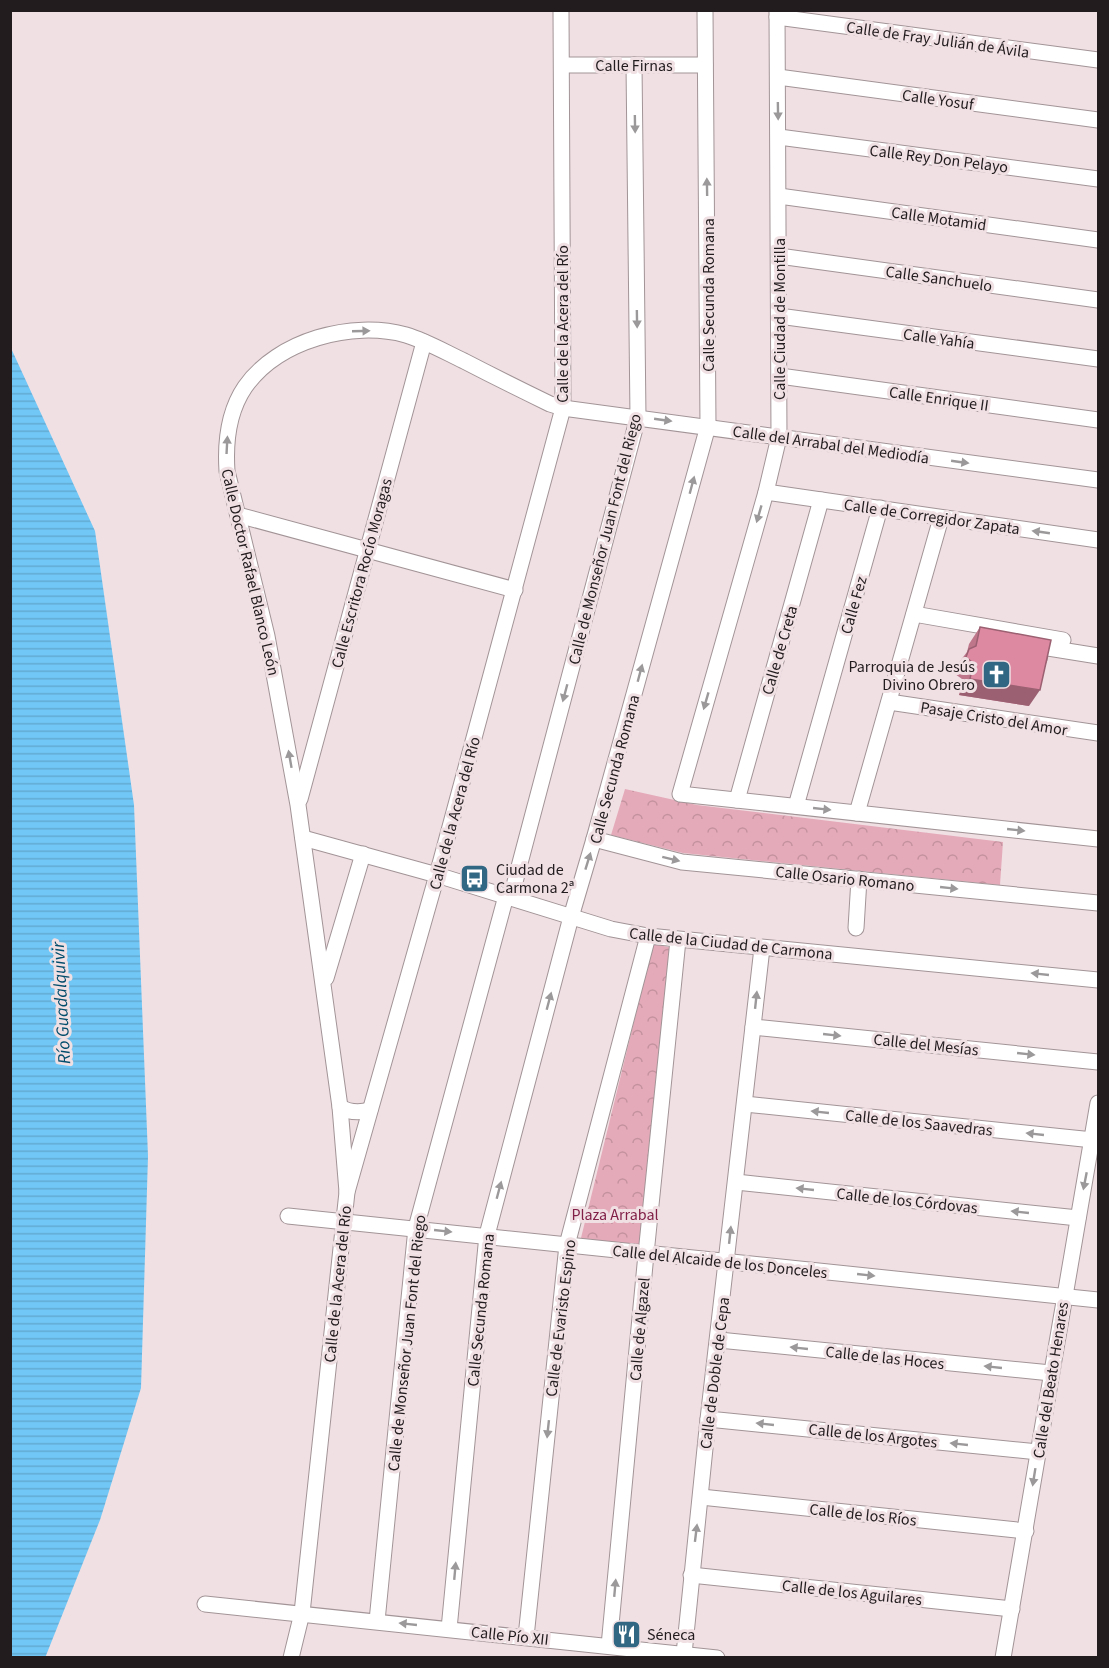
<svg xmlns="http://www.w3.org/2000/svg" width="1109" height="1668" font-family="'Source Sans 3',sans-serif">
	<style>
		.park { fill: url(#park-crowns) }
		.water { fill: url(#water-rules) }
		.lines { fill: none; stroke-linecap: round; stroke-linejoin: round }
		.minor-casing { stroke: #a29497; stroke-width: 17 }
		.minor { stroke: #fff; stroke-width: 15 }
		.wall { fill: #be768b }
		.shaded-wall { fill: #9b6071 }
		.building { fill: #dd89a2; stroke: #9b6071; stroke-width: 1.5 }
		.oneway { fill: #9c999a }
		.labels { text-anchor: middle; stroke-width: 6; stroke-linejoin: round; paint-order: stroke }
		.street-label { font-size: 16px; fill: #221c1e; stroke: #f0e0e4 }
		.poi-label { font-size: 16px; fill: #221c1e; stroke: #f0e0e4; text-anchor: start }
		.park-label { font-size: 16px; fill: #811f46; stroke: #f0e0e4 }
		.water-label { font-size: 18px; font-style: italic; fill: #024c6b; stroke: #f0e0e4 }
	</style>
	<defs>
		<pattern id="park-crowns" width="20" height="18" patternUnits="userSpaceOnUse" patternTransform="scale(1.5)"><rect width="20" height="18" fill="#e5aaba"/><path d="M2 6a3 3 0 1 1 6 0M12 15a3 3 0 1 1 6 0" fill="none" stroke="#c4929f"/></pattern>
		<pattern id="water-rules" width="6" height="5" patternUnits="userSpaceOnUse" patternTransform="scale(1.5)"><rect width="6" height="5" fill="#71c7f6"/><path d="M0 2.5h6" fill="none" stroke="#62aad2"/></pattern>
	</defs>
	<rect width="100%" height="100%" fill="#f0e0e4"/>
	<!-- park -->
	<g class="park">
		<path d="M625 789 697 805 1003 842 1000 885 683 853 611 835Z"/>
		<path d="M653 944 678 949 639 1248 580 1242Z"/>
	</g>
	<!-- water -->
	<path class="water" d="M10 346 95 531 134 805 148 1156 141 1388 100 1520 45 1658 10 1657Z"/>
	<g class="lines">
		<defs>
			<g id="minor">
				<path d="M777 10 779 437 766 492 680 794 1098 839"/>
				<path d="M777 17 1098 60"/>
				<path d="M562 65H705"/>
				<path d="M778 77 1098 120"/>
				<path d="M779 137 1098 179"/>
				<path d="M779 196 1098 240"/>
				<path d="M779 256 1098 300"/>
				<path d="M779 316 1098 359"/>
				<path d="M780 376 1098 420"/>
				<path d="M766 492 1098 540"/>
				<path d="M238 515 515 590"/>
				<path d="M914 614 1063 640"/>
				<path d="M1039 659 1042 647 1098 656"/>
				<path d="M889 702 1098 733"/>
				<path d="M300 799 424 342"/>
				<path d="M737 800 821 500"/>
				<path d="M796 806 880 508"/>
				<path d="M857 813 941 518"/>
				<path d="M303 838 437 875 611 929 648 936 1098 980"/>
				<path d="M594 839 682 862 1098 903"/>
				<path d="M511 897 638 417 634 65"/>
				<path d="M856 928 859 879"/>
				<path d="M326 978 363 854"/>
				<path d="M753 1027 1098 1062"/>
				<path d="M745 1104 1093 1140"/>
				<path d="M340 1107C350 1113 359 1113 370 1110"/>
				<path d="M736 1182 1078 1218"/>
				<path d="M347 1192 340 1107 298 805 267 636 227 471C225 441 228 412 245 387 278 340 352 320 406 335 426 341 445 352 464 361 493 376 521 390 550 404L563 408 1098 480"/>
				<path d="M288 1216 1098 1300"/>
				<path d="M719 1340 1051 1373"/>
				<path d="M708 1419 1038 1452"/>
				<path d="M701 1497 1026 1531"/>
				<path d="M691 1575 1012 1609"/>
				<path d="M205 1604 717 1658"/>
				<path d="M377 1621 416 1228 506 896"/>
				<path d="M449 1629 487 1235 571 917 594 839 708 426 705 10"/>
				<path d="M526 1637 567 1245 648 936"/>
				<path d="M609 1646 646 1254 678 940"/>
				<path d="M684 1654 708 1419 762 948"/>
				<path d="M291 1658 302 1613 347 1192 437 875 563 408 561 10"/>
				<path d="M1003 1658 1098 1103"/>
			</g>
		</defs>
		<!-- minor casing -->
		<use href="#minor" class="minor-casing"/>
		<!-- minor -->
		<use href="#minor" class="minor"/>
	</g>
	<!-- wall -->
	<path class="wall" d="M980 627 1029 706 959 695 962 679 955 674 957 665 967 652 969 644Z"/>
	<!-- shaded-wall -->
	<path class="shaded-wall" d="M970 679 1040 690 1029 706 959 695Z"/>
	<!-- building -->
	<path class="building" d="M980 627 1051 640 1040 690 970 679 973 663 966 657 969 649 976 646Z"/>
	<!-- one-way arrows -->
	<defs><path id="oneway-solid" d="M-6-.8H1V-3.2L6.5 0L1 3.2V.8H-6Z" transform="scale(1.5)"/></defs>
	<g class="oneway">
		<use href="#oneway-solid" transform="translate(778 111) rotate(89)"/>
		<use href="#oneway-solid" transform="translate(635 124) rotate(89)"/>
		<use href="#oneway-solid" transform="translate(707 187) rotate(-91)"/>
		<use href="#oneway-solid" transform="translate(637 319) rotate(89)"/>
		<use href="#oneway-solid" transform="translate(361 331) rotate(-2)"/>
		<use href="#oneway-solid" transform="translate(663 420) rotate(8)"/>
		<use href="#oneway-solid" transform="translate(227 445) rotate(-87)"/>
		<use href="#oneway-solid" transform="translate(960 462) rotate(8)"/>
		<use href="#oneway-solid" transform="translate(692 485) rotate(-75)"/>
		<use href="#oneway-solid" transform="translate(759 514) rotate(106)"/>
		<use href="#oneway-solid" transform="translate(1041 532) rotate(-172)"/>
		<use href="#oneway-solid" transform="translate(640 673) rotate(-75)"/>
		<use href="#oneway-solid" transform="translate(565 693) rotate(105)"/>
		<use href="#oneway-solid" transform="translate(706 701) rotate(106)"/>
		<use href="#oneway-solid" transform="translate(290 759) rotate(-100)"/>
		<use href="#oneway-solid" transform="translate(822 809) rotate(6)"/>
		<use href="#oneway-solid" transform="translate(1016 830) rotate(6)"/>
		<use href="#oneway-solid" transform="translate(671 859) rotate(14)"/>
		<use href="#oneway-solid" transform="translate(588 861) rotate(-73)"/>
		<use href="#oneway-solid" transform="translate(949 888) rotate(6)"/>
		<use href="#oneway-solid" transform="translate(1040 974) rotate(-174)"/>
		<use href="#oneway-solid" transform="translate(756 1000) rotate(-84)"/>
		<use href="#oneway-solid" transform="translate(549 1001) rotate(-75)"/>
		<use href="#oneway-solid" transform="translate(832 1035) rotate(6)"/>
		<use href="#oneway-solid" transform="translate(1026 1054) rotate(6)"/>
		<use href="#oneway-solid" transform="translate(820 1112) rotate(-174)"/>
		<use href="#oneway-solid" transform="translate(1035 1134) rotate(-174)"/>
		<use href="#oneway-solid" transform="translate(1085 1181) rotate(101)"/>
		<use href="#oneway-solid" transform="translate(805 1189) rotate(-174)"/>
		<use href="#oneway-solid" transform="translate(499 1190) rotate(-75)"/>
		<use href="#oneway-solid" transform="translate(1020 1212) rotate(-174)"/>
		<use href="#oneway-solid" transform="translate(443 1231) rotate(6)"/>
		<use href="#oneway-solid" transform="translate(730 1235) rotate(-84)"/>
		<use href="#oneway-solid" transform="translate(866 1275) rotate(6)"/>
		<use href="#oneway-solid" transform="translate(799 1348) rotate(-174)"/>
		<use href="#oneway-solid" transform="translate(993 1367) rotate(-174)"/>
		<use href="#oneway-solid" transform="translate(765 1424) rotate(-174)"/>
		<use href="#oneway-solid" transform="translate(548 1429) rotate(96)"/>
		<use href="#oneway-solid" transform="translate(959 1444) rotate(-174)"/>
		<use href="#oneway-solid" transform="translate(1034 1477) rotate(99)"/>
		<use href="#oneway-solid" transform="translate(696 1533) rotate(-83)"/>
		<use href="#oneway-solid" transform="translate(455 1571) rotate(-85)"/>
		<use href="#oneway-solid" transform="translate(615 1588) rotate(-85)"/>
		<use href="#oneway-solid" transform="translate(408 1624) rotate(-174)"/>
	</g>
	<!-- icons -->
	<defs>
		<symbol id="church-square" viewBox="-11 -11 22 22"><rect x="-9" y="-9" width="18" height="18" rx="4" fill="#326783" stroke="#f0e0e4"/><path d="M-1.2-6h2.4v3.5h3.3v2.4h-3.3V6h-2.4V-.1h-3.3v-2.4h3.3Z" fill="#fff"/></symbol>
		<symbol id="bus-square" viewBox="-11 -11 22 22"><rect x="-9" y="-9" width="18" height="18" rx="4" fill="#326783" stroke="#f0e0e4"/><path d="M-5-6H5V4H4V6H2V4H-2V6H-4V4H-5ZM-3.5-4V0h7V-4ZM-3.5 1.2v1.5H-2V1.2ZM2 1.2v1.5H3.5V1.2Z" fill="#fff"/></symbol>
		<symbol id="restaurant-square" viewBox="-11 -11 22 22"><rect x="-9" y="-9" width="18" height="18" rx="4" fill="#326783" stroke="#f0e0e4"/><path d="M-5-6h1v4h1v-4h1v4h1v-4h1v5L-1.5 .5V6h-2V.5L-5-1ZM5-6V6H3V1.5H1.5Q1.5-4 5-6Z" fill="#fff"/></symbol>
	</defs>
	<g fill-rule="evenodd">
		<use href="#church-square" x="980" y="658" width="33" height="33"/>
		<use href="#bus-square" x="458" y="862" width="33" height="33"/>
		<use href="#restaurant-square" x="610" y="1618" width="33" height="33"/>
	</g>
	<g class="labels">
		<!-- street labels -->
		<g class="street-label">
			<text transform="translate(938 39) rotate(8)" y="6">Calle de Fray Julián de Ávila</text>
			<text x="634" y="71">Calle Firnas</text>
			<text transform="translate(938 99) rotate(8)" y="6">Calle Yosuf</text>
			<text transform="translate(939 158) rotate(7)" y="6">Calle Rey Don Pelayo</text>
			<text transform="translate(939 218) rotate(8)" y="6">Calle Motamid</text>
			<text transform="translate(939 278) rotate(8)" y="6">Calle Sanchuelo</text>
			<text transform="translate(708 295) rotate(-90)" y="6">Calle Secunda Romana</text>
			<text transform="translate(779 319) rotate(-90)" y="6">Calle Ciudad de Montilla</text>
			<text transform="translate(562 324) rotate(-90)" y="6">Calle de la Acera del Río</text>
			<text transform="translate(939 338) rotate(8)" y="6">Calle Yahía</text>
			<text transform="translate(939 398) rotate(8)" y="6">Calle Enrique II</text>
			<text transform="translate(831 444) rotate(8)" y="6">Calle del Arrabal del Mediodía</text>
			<text transform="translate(932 516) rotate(8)" y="6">Calle de Corregidor Zapata</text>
			<text transform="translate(604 539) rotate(-76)" y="6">Calle de Monseñor Juan Font del Riego</text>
			<text transform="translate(251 572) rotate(77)" y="6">Calle Doctor Rafael Blanco León</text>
			<text transform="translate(361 573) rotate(-75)" y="6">Calle Escritora Rocío Moragas</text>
			<text transform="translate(853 605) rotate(-74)" y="6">Calle Fez</text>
			<text transform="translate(779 650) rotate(-74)" y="6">Calle de Creta</text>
			<text transform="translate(994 718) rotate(9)" y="6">Pasaje Cristo del Amor</text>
			<text transform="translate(614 769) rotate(-75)" y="6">Calle Secunda Romana</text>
			<text transform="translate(454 813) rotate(-75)" y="6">Calle de la Acera del Río</text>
			<text transform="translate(845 878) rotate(6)" y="6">Calle Osario Romano</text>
			<text transform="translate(731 943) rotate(6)" y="6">Calle de la Ciudad de Carmona</text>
			<text transform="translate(926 1044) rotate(6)" y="6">Calle del Mesías</text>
			<text transform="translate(919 1122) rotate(6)" y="6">Calle de los Saavedras</text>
			<text transform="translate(907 1200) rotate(6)" y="6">Calle de los Córdovas</text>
			<text transform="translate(720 1261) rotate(6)" y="6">Calle del Alcaide de los Donceles</text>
			<text transform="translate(337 1284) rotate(-84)" y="6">Calle de la Acera del Río</text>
			<text transform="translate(480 1310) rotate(-84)" y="6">Calle Secunda Romana</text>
			<text transform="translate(560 1318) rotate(-83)" y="6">Calle de Evaristo Espino</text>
			<text transform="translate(639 1329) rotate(-85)" y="6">Calle de Algazel</text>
			<text transform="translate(406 1343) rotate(-84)" y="6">Calle de Monseñor Juan Font del Riego</text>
			<text transform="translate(885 1357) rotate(6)" y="6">Calle de las Hoces</text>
			<text transform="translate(714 1373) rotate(-83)" y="6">Calle de Doble de Cepa</text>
			<text transform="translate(1050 1380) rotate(-81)" y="6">Calle del Beato Henares</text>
			<text transform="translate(873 1435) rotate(6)" y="6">Calle de los Argotes</text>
			<text transform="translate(863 1514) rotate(6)" y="6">Calle de los Ríos</text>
			<text transform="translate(852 1592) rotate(6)" y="6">Calle de los Aguilares</text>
			<text transform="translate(510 1635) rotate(6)" y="6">Calle Pío XII</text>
		</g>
		<!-- poi labels -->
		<g class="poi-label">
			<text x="975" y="672" text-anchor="end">Parroquia de Jesús<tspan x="975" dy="18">Divino Obrero</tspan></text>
			<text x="496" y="875">Ciudad de<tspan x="496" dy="18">Carmona 2ª</tspan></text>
			<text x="647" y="1640">Séneca</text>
		</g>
		<!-- park labels -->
		<g class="park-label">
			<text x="615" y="1220">Plaza Arrabal</text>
		</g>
		<!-- water labels -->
		<g class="water-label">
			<text transform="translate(61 1003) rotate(-93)" y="6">Río Guadalquivir</text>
		</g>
	</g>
	<!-- border -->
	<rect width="1109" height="1668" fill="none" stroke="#221c1e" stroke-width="24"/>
</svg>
